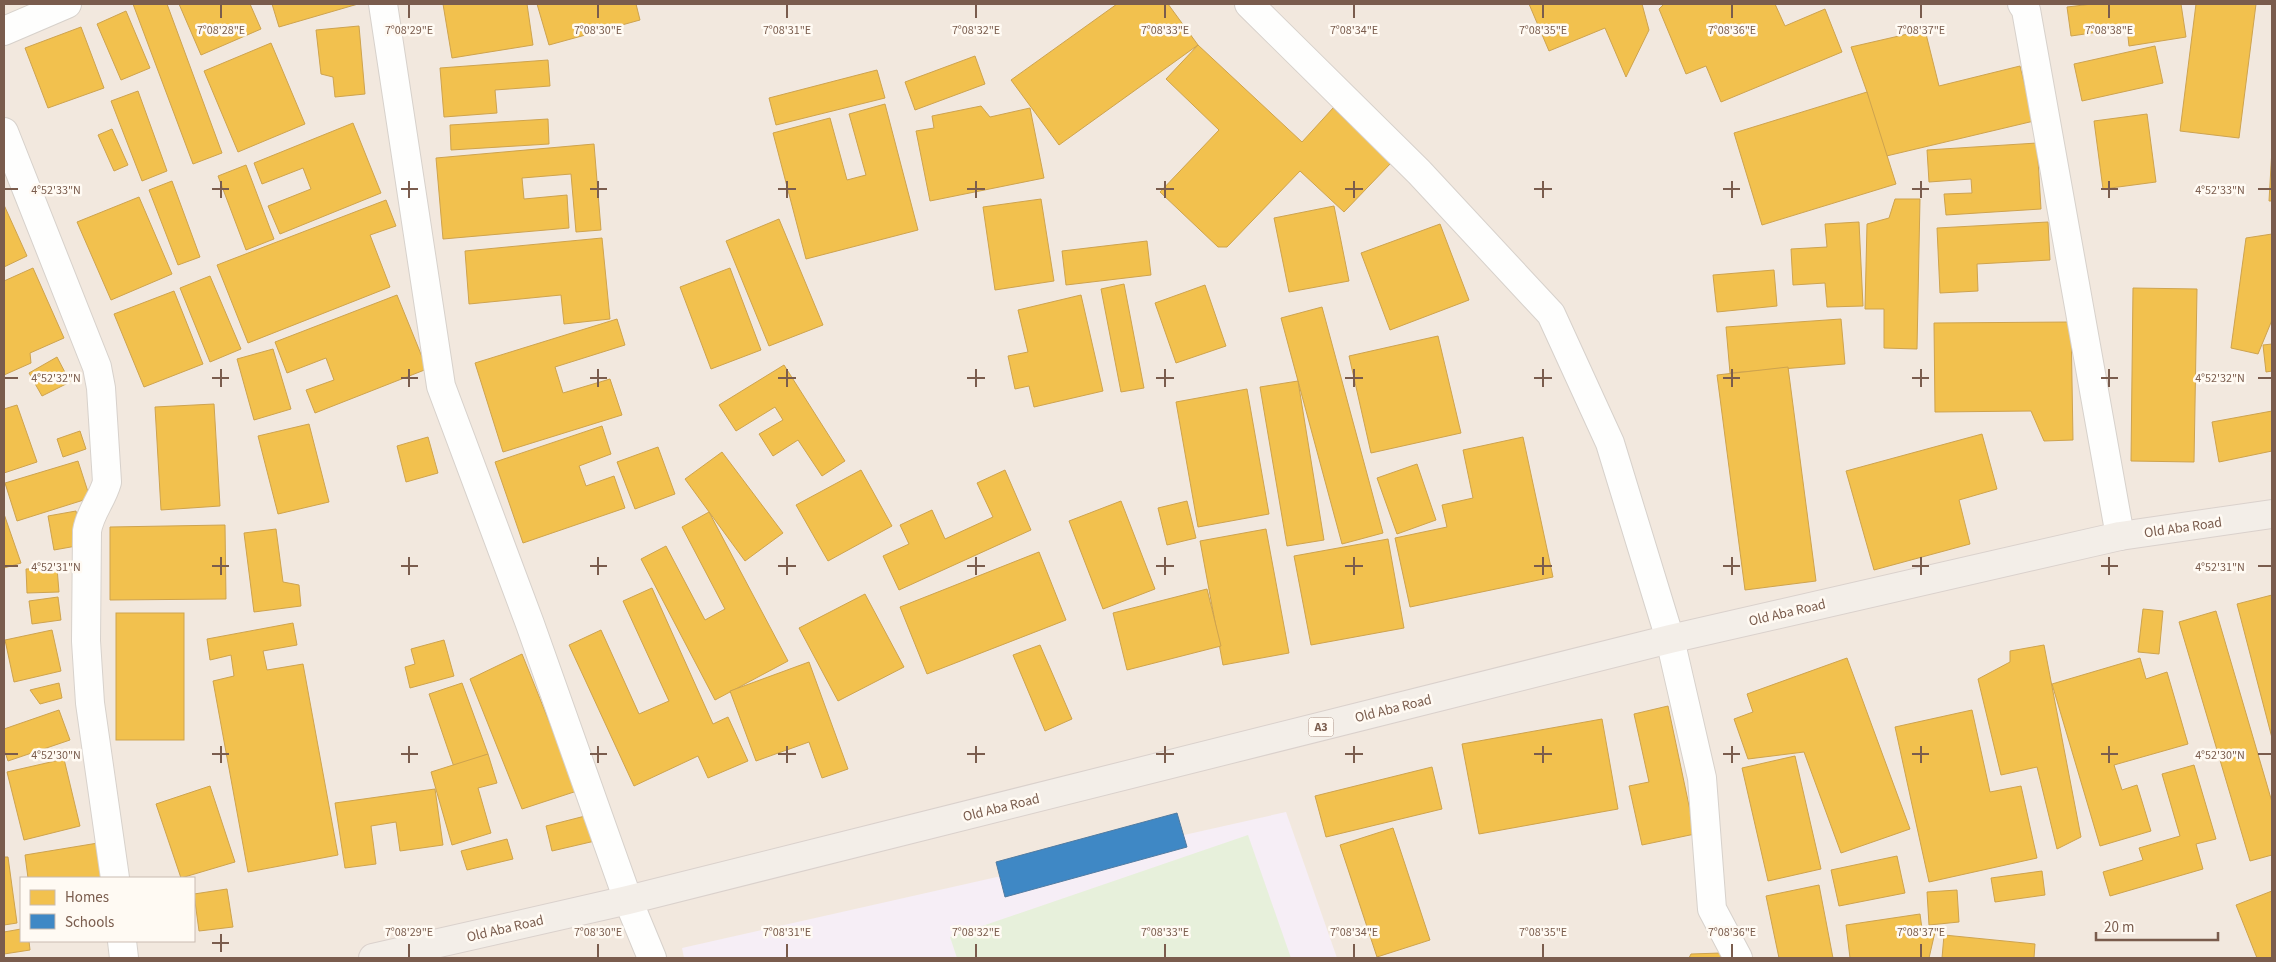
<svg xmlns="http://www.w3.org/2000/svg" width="2276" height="962" font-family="'Source Sans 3',sans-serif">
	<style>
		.residential { fill: #f2e8de; fill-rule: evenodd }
		.education { fill: #f6eef6 }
		.green { fill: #e7f0db }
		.homes { fill: #f2c14e; stroke: #cea34e }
		.schools { fill: #3f88c5; stroke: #517ba1 }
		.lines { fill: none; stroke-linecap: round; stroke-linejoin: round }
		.street-casing { stroke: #d7d1cb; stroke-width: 30 }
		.primary-casing { stroke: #dad1cc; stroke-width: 30 }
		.street { stroke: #fefefd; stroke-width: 28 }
		.primary { stroke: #f3eee8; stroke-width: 28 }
		.ticks { fill: none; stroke: #7a5c4d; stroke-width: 2 }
		.labels { text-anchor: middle; stroke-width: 5; stroke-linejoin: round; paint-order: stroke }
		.shield { fill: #fffaf3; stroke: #a28b7f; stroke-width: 1 }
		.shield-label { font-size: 12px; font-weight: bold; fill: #7a5c4d }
		.street-label { font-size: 14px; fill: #7a5c4d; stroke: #fffaf3 }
		.ticks-label { font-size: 12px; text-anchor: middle; fill: #7a5c4d; stroke: #fffaf3; stroke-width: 5; stroke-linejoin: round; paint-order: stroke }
	</style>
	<rect width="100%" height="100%" fill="#f9f5f0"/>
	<!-- residential -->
	<path class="residential" d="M4 4H2272V958H4ZM21 878H194V941H21Z"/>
	<!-- education -->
	<path class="education" d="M1286 812 1337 958H684L682 948Z"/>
	<!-- green -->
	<path class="green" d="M1248 835 1291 958H957L950 937Z"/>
	<!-- homes -->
	<g class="homes">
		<path d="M133 4H167L222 153 193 164Z"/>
		<path d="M179 4H250L261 29 201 55Z"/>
		<path d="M272 4H358L279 27Z"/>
		<path d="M443 4H527L533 45 452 58Z"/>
		<path d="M537 4H636L640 20 549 45Z"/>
		<path d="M1117 4H1168L1198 45 1059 145 1011 80Z"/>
		<path d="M1529 4H1642L1649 30 1626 77 1605 28 1549 51Z"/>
		<path d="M1664 4H1775L1785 26 1825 9 1842 52 1721 102 1706 66 1686 74 1659 9Z"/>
		<path d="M2092 4H2181L2186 37 2129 46 2127 28 2071 36 2067 7Z"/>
		<path d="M2196 4H2256L2239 138 2180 131Z"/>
		<path d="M126 11 150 68 121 80 97 24Z"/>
		<path d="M359 26 365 94 335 97 333 77 321 74 316 30Z"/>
		<path d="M81 27 104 88 48 108 25 48Z"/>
		<path d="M1925 30 1939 86 2020 66 2034 121 1878 158 1867 92 1851 47Z"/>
		<path d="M271 43 305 124 238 152 204 71Z"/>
		<path d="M1198 45 1302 142 1333 108 1391 163 1344 212 1300 171 1227 247H1218L1160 192 1219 130 1166 79Z"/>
		<path d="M2155 46 2163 83 2082 101 2074 64Z"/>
		<path d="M975 56 985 84 915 110 905 82Z"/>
		<path d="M548 60 550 86 495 90 497 113 444 117 440 68Z"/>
		<path d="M877 70 885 98 776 125 769 98Z"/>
		<path d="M138 91 167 171 142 181 111 101Z"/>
		<path d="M1867 92 1896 184 1762 225 1734 133Z"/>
		<path d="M885 104 918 230 806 259 773 133 830 118 847 180 866 175 849 114Z"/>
		<path d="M981 106 990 117 1030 108 1044 178 930 201 916 131 934 128 932 116Z"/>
		<path d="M2147 114 2156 182 2103 189 2094 121Z"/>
		<path d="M548 119 549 144 451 150 450 125Z"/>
		<path d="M353 123 381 193 280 234 268 206 311 189 303 168 262 184 254 163Z"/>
		<path d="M112 129 128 165 114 171 98 135Z"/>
		<path d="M2037 143 2041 209 1946 215 1944 194 1972 193 1971 179 1929 182 1927 150Z"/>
		<path d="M594 144 601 230 576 232 571 174 522 178 524 199 567 195 569 228 443 239 436 158Z"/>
		<path d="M2272 149V201H2269Z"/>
		<path d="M246 165 274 239 246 250 218 176Z"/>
		<path d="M172 181 200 257 178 265 149 190Z"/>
		<path d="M139 197 172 274 111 300 77 222Z"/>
		<path d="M1041 199 1054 281 995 290 983 207Z"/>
		<path d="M1895 199H1920L1917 349 1884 348V309H1865L1867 224 1889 218Z"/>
		<path d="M386 200 396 226 370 235 390 287 248 343 217 265Z"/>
		<path d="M4 205 27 256 4 267Z"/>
		<path d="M1334 206 1349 281 1289 292 1274 218Z"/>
		<path d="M779 219 823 325 769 346 726 241Z"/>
		<path d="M1859 222 1863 306 1827 307 1825 283 1793 285 1791 249 1827 247 1825 224Z"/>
		<path d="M2048 222 2050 260 1977 264 1978 291 1940 293 1937 228Z"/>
		<path d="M1440 224 1469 300 1390 330 1361 253Z"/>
		<path d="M2272 234V320L2258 354 2231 348 2246 238Z"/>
		<path d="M602 238 610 319 564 324 561 295 469 304 465 251Z"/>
		<path d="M1147 241 1151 275 1066 285 1062 251Z"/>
		<path d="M33 268 64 338 30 353 31 363 4 375V281Z"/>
		<path d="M730 268 761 350 711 369 680 287Z"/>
		<path d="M1774 270 1777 306 1717 312 1713 275Z"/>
		<path d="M210 276 241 349 210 362 180 288Z"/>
		<path d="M1124 284 1144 388 1121 392 1101 289Z"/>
		<path d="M1205 285 1226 346 1176 363 1155 303Z"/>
		<path d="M2133 288 2197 289 2194 462 2131 461Z"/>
		<path d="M174 291 203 364 144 387 114 314Z"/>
		<path d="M397 295 427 369 315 413 306 390 334 380 326 358 287 373 275 342Z"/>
		<path d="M1081 295 1103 391 1034 407 1029 386 1015 389 1008 356 1028 352 1018 310Z"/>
		<path d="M1322 307 1383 533 1342 544 1281 318Z"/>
		<path d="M617 319 625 345 555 367 563 393 610 379 622 415 503 452 475 363Z"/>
		<path d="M1841 319 1845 364 1730 373 1726 327Z"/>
		<path d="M2071 322 2073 440 2044 441 2031 411 1935 412 1934 323Z"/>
		<path d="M1438 336 1461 433 1371 453 1349 356Z"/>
		<path d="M2272 344V371L2266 372 2263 345Z"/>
		<path d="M273 349 291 409 254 420 237 359Z"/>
		<path d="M57 357 70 382 42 396 29 373Z"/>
		<path d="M784 365 845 461 822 476 798 440 773 456 759 434 783 420 775 407 736 431 719 405Z"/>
		<path d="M1788 367 1816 581 1745 590 1717 375Z"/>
		<path d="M1298 381 1324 540 1287 546 1260 387Z"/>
		<path d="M1247 389 1269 514 1198 527 1176 402Z"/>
		<path d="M214 404 220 506 161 510 155 407Z"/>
		<path d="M17 405 37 462 4 473V409Z"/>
		<path d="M2272 411V451L2219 462 2212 422Z"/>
		<path d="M309 424 329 502 278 514 258 436Z"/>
		<path d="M602 426 611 454 579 466 586 486 614 476 625 508 523 543 495 462Z"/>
		<path d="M80 431 86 449 63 457 57 439Z"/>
		<path d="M1982 434 1997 489 1959 500 1970 544 1874 570 1846 471Z"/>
		<path d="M428 437 438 473 406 482 397 446Z"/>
		<path d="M1523 437 1553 577 1410 607 1395 538 1447 527 1442 505 1473 498 1463 450Z"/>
		<path d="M658 447 675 494 635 509 617 462Z"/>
		<path d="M722 452 783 533 745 561 685 479Z"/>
		<path d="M78 461 90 498 17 521 5 483Z"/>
		<path d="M1417 464 1436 520 1397 534 1377 478Z"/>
		<path d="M861 470 892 526 828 561 796 505Z"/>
		<path d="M1005 470 1031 530 899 590 883 556 909 544 900 525 932 510 945 539 993 517 977 483Z"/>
		<path d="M1121 501 1155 589 1103 609 1069 521Z"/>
		<path d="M1187 501 1196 538 1167 545 1158 508Z"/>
		<path d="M76 511 82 545 54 550 48 516Z"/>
		<path d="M709 512 788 661 715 700 641 559 666 546 705 620 725 609 682 527Z"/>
		<path d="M4 514 21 563 4 568Z"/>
		<path d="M225 525 226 599 110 600V527Z"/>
		<path d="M276 529 283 582 299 585 301 606 254 612 244 533Z"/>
		<path d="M1266 529 1289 653 1223 665 1200 541Z"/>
		<path d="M1388 539 1404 628 1311 645 1294 556Z"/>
		<path d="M1039 552 1066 620 927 674 900 607Z"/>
		<path d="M57 568 59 592 27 593 26 569Z"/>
		<path d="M652 588 713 724 728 717 748 761 708 778 698 756 634 786 569 645 601 630 639 714 669 701 623 601Z"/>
		<path d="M1207 589 1221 646 1127 670 1113 613Z"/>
		<path d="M865 594 904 667 838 701 799 628Z"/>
		<path d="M2272 595V738L2237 604Z"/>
		<path d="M58 597 61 620 32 624 29 601Z"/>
		<path d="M2143 609 2163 611 2159 654 2138 652Z"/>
		<path d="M2216 611 2272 802V855L2250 861 2179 622Z"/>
		<rect x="116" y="613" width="68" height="127"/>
		<path d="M293 623 297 645 263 651 267 670 303 664 338 855 248 872 213 681 234 676 231 655 210 660 207 639Z"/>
		<path d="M52 630 61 671 14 682 5 640Z"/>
		<path d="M444 640 454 676 410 688 405 667 415 664 411 649Z"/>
		<path d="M1040 645 1072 719 1045 731 1013 655Z"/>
		<path d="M2044 645 2081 837 2057 849 2037 767 2001 775 1978 679 2010 662V651Z"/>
		<path d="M522 654 577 791 522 809 470 679Z"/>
		<path d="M1847 658 1910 829 1841 853 1804 752 1748 759 1734 719 1753 712 1747 694Z"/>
		<path d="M2140 658 2146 679 2167 672 2188 744 2114 765 2122 790 2137 785 2151 831 2100 846 2052 684Z"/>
		<path d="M809 662 848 769 822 778 809 742 756 761 730 691Z"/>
		<path d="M59 683 62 698 40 704 30 690Z"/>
		<path d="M462 683 488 754 454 767 429 694Z"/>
		<path d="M1668 706 1695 834 1642 845 1629 786 1649 782 1634 714Z"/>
		<path d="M59 710 70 740 8 761 4 749V729Z"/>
		<path d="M1972 710 1990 792 2021 786 2037 858 1929 882 1895 727Z"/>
		<path d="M1602 719 1618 809 1479 834 1462 744Z"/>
		<path d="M488 754 497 783 478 788 491 833 452 845 431 772Z"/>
		<path d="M1795 756 1821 869 1768 881 1742 768Z"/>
		<path d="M64 759 80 826 24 840 7 772Z"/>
		<path d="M2194 765 2216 839 2196 844 2203 869 2110 896 2103 872 2143 860 2139 848 2180 836 2162 774Z"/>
		<path d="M1432 767 1442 809 1326 837 1315 796Z"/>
		<path d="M210 786 235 862 181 878 156 804Z"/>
		<path d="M435 789 443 845 400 851 396 822 371 826 376 864 345 868 335 803Z"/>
		<path d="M589 815 595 841 552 851 546 826Z"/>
		<path d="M1393 828 1430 940 1377 957 1340 845Z"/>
		<path d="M507 839 513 859 467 870 461 851Z"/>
		<path d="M98 843 104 878H28L25 855Z"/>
		<path d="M1897 856 1905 893 1839 906 1831 870Z"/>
		<path d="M4 857H8L17 923 4 925Z"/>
		<path d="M2042 871 2045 895 1995 902 1991 878Z"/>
		<path d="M1819 885 1833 958H1779L1766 896Z"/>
		<path d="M227 889 233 927 199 931 194 894Z"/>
		<path d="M1957 890 1959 922 1929 925 1927 892Z"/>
		<path d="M2272 891V958H2257L2236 905Z"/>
		<path d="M1920 914 1922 929 1935 932 1929 958H1850L1846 925Z"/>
		<path d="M21 929V941H29L30 950 4 954V932Z"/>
		<path d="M1944 935 2035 944 2034 958H1942Z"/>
		<path d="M1721 953 1722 958H1689L1691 954Z"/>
	</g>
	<!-- schools -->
	<path class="schools" d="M1177 813 1187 847 1005 897 996 862Z"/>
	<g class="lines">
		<defs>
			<g id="street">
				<path d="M383 4 441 386 530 624 628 900 652 958"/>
				<path d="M1249 4 1419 172 1551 314 1610 443 1670 639 1702 778 1712 909 1738 958"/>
				<path d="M2022 4 2026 10 2120 536"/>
				<path d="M4 31 67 4"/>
				<path d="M4 132 97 367 101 388 107 482C102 500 90 512 87 531L86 641 90 703 115 878"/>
				<path d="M122 941 124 958"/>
			</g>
			<path id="primary" d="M373 958 628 900 1670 639 2120 536 2272 514"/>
		</defs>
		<!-- street casing -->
		<use href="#street" class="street-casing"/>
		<!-- primary casing -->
		<use href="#primary" class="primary-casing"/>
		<!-- street -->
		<use href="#street" class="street"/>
		<!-- primary -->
		<use href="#primary" class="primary"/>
	</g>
	<!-- ticks -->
	<path class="ticks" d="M221 5V18M409 5V18M598 5V18M787 5V18M976 5V18M1165 5V18M1354 5V18M1543 5V18M1732 5V18M1921 5V18M2109 5V18M221 181V198M409 181V198M598 181V198M787 181V198M976 181V198M1165 181V198M1354 181V198M1543 181V198M1732 181V198M1921 181V198M2109 181V198M5 189H18M212 189H229M401 189H418M590 189H607M778 189H796M967 189H985M1156 189H1174M1345 189H1363M1534 189H1552M1723 189H1740M1912 189H1929M2101 189H2118M2258 189H2271M221 369V387M409 369V387M598 369V387M787 369V387M976 369V387M1165 369V387M1354 369V387M1543 369V387M1732 369V387M1921 369V387M2109 369V387M5 378H18M212 378H229M401 378H418M590 378H607M778 378H796M967 378H985M1156 378H1174M1345 378H1363M1534 378H1552M1723 378H1740M1912 378H1929M2101 378H2118M2258 378H2271M221 557V575M409 557V575M598 557V575M787 557V575M976 557V575M1165 557V575M1354 557V575M1543 557V575M1732 557V575M1921 557V575M2109 557V575M5 566H18M212 566H229M401 566H418M590 566H607M778 566H796M967 566H985M1156 566H1174M1345 566H1363M1534 566H1552M1723 566H1740M1912 566H1929M2101 566H2118M2258 566H2271M221 746V763M409 746V763M598 746V763M787 746V763M976 746V763M1165 746V763M1354 746V763M1543 746V763M1732 746V763M1921 746V763M2109 746V763M5 754H18M212 754H229M401 754H418M590 754H607M778 754H796M967 754H985M1156 754H1174M1345 754H1363M1534 754H1552M1723 754H1740M1912 754H1929M2101 754H2118M2258 754H2271M221 934V952M212 943H229M409 944V957M598 944V957M787 944V957M976 944V957M1165 944V957M1354 944V957M1543 944V957M1732 944V957M1921 944V957"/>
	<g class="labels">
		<!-- shield labels -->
		<rect class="shield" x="1308.5" y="717.5" width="25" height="19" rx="4"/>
		<g class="shield-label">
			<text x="1321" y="731">A3</text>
		</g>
		<!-- street labels -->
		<g class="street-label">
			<text transform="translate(2183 527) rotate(-8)" y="5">Old Aba Road</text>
			<text transform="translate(1787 612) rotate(-13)" y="5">Old Aba Road</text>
			<text transform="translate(1393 708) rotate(-14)" y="5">Old Aba Road</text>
			<text transform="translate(1001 807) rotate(-14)" y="5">Old Aba Road</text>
			<text transform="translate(505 928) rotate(-13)" y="5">Old Aba Road</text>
		</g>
	</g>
	<g class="ticks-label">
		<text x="221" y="34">7°08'28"E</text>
		<text x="409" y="34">7°08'29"E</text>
		<text x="598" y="34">7°08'30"E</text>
		<text x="787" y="34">7°08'31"E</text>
		<text x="976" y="34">7°08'32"E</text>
		<text x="1165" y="34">7°08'33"E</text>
		<text x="1354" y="34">7°08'34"E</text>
		<text x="1543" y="34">7°08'35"E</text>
		<text x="1732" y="34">7°08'36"E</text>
		<text x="1921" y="34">7°08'37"E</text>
		<text x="2109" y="34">7°08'38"E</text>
		<text x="56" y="194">4°52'33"N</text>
		<text x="2220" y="194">4°52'33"N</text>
		<text x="56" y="382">4°52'32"N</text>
		<text x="2220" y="382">4°52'32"N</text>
		<text x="56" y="571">4°52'31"N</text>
		<text x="2220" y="571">4°52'31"N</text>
		<text x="56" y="759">4°52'30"N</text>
		<text x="2220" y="759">4°52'30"N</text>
		<text x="409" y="936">7°08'29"E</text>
		<text x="598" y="936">7°08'30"E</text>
		<text x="787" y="936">7°08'31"E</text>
		<text x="976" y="936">7°08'32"E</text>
		<text x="1165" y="936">7°08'33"E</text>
		<text x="1354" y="936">7°08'34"E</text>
		<text x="1543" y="936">7°08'35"E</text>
		<text x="1732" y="936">7°08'36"E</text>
		<text x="1921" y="936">7°08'37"E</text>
	</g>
	<!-- border -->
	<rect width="2276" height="962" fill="none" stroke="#7a5c4d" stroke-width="10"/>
	<!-- legend -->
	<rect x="20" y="877" width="175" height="65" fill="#fffaf3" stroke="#cabbb1"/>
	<rect x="30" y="890" width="25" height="15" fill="#f2c14e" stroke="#cabbb1"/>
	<text x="65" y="902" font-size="15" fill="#7a5c4d">Homes</text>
	<rect x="30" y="914" width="25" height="15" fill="#3f88c5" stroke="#cabbb1"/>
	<text x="65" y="927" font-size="15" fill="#7a5c4d">Schools</text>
	<!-- scale -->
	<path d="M2096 932v8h122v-8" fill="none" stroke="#7a5c4d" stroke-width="2.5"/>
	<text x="2104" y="932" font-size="15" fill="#7a5c4d" stroke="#fffaf3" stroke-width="4" paint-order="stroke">20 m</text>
</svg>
